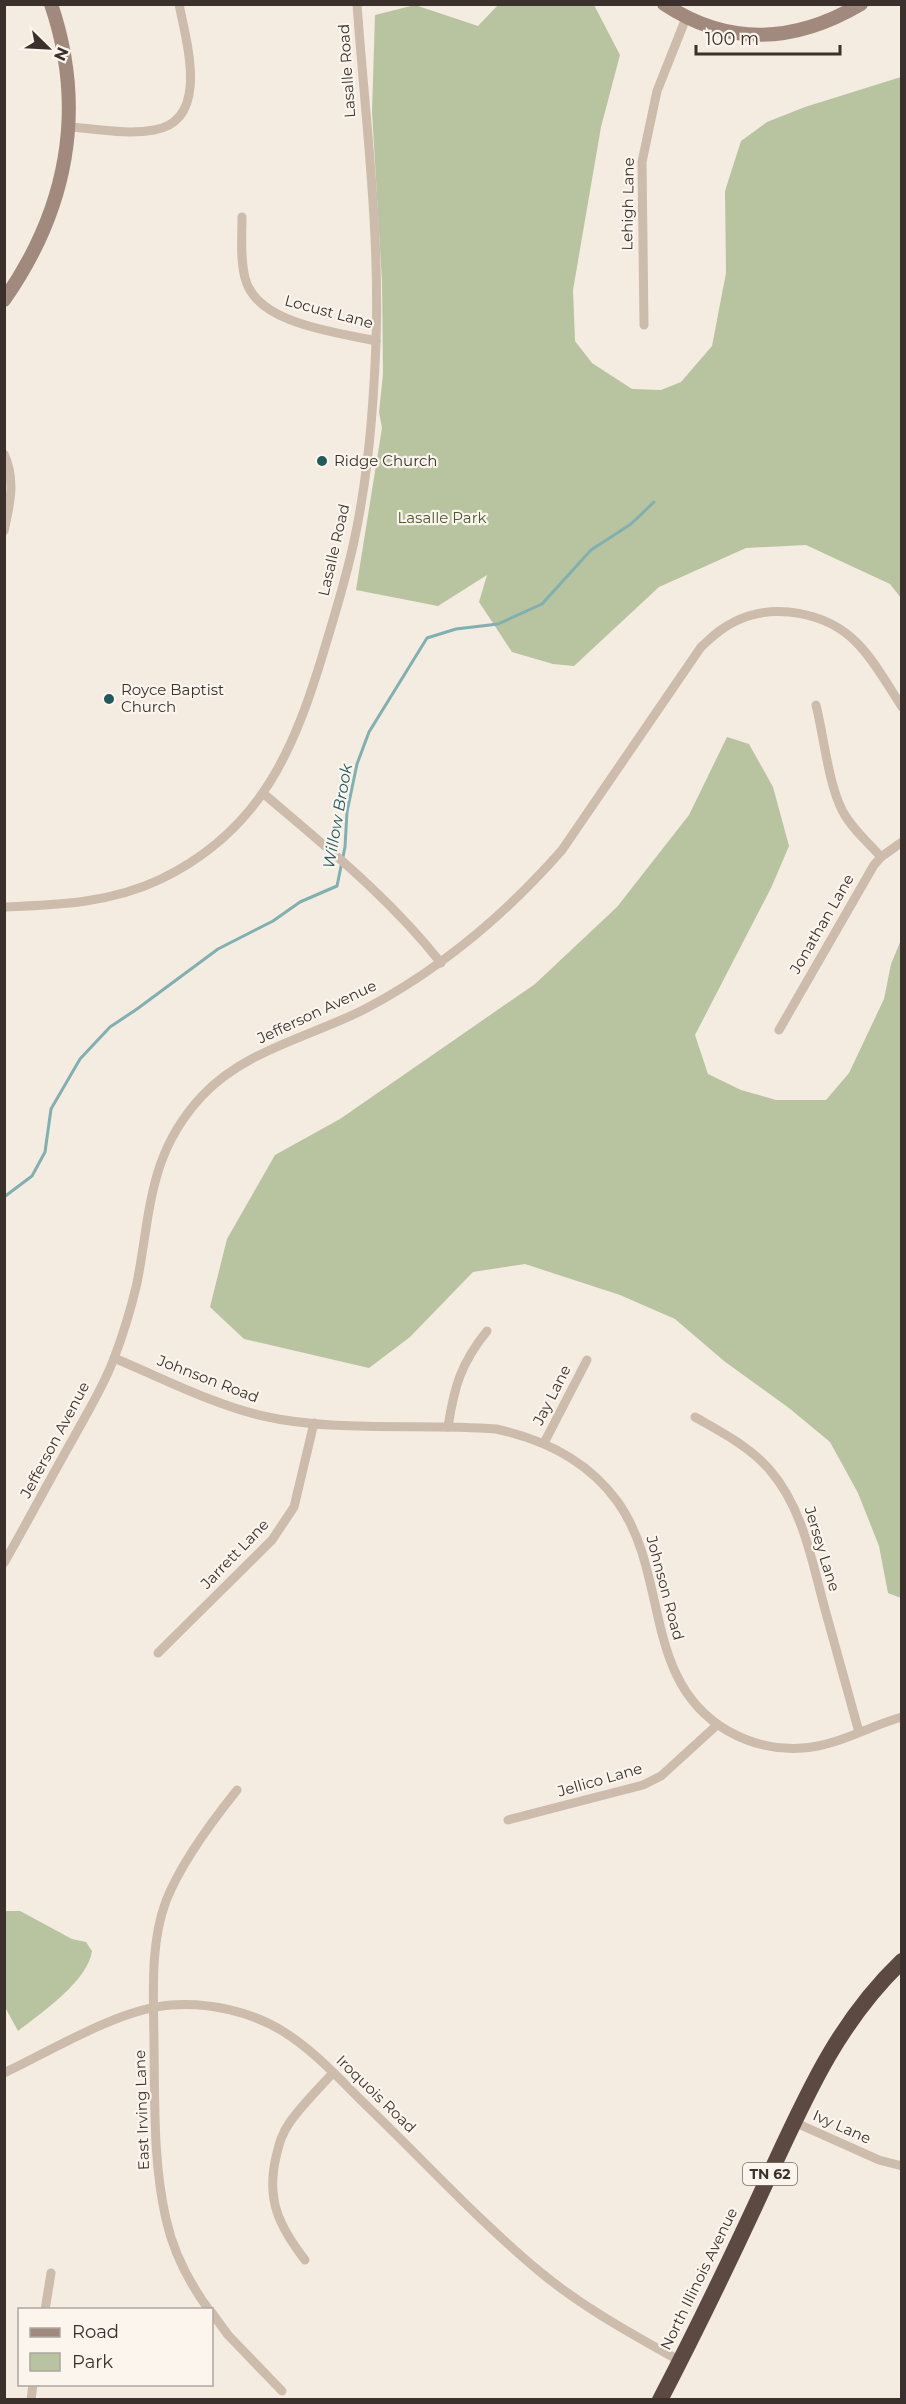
<svg xmlns="http://www.w3.org/2000/svg" width="906" height="2404" font-family="Montserrat,sans-serif">
	<style>
		.green { fill: #b8c4a0 }
		.lines { fill: none; stroke-linecap: round; stroke-linejoin: round }
		.stream { stroke: #7fb0b2; stroke-width: 3 }
		.street { stroke: #cdbbac; stroke-width: 9 }
		.secondary { stroke: #a18a7d; stroke-width: 14 }
		.highway { stroke: #5c4a42; stroke-width: 16 }
		.poi-dot { fill: #1f5a5e; stroke: #fbf5ee; stroke-width: 2 }
		.labels { text-anchor: middle; stroke-width: 4.5; stroke-linejoin: round; paint-order: stroke }
		.shield { fill: #fbf5ee; stroke: #756b66; stroke-width: 1.5 }
		.shield-label { font-size: 14px; font-weight: bold; fill: #3b302b }
		.street-label { font-size: 15px; fill: #3b302b; stroke: #fbf5ee }
		.poi-label { font-size: 15px; fill: #3b302b; stroke: #fbf5ee; text-anchor: start }
		.park-label { font-size: 15px; fill: #4a5a2e; stroke: #fbf5ee }
		.water-label { font-size: 16px; font-style: italic; fill: #1f5a5e; stroke: #fbf5ee }
	</style>
	<rect width="100%" height="100%" fill="#f4ebe1"/>
	<!-- green -->
	<g class="green">
		<path d="M415 5 478 26 498 5H594L620 55 601 127 573 290 575 341 592 363 632 389 661 390 681 382 712 346 726 273 725 191 741 141 767 122 805 107 901 77V598L890 584 806 545 746 548 659 587 574 666 553 664 512 652 479 602 487 575 438 606 356 590 382 428 379 412 383 374 382 282 372 112 375 15Z"/>
		<path d="M727 737 749 744 773 787 789 846 771 888 695 1035 708 1074 741 1090 776 1100H826L849 1073 884 999 891 964 901 940V1598L888 1593 879 1546 858 1493 830 1442 789 1408 724 1361 675 1319 620 1295 525 1264 473 1272 410 1337 369 1368 244 1339 210 1307 227 1239 275 1155 340 1119 535 984 617 907 689 815Z"/>
		<path d="M5 1911H20L72 1939 86 1942 92 1951C88 1981 41 2013 18 2031L5 2007Z"/>
	</g>
	<g class="lines">
		<!-- stream -->
		<path class="stream" d="M4 1197 32 1176 45 1152 51 1109 80 1059 110 1027 137 1009 218 949 273 921 300 902 337 886 345 847 347 812 357 764 369 732 427 638 456 629 498 624 542 604 591 550 631 524 654 502"/>
		<!-- street -->
		<g class="street">
			<path d="M70 127C97 129 127 135 154 130 211 121 186 41 179 4"/>
			<path d="M242 217C242 237 240 258 245 278 256 324 336 332 376 341"/>
			<path d="M644 325 642 162 657 91 686 18"/>
			<path d="M4 454C16 480 10 504 4 531"/>
			<path d="M816 705C824 737 828 782 842 810 851 828 868 842 881 857"/>
			<path d="M264 794C326 847 390 898 441 963"/>
			<path d="M4 907C59 905 111 903 161 879 262 830 295 748 325 647 332 624 339 601 345 578 366 502 373 421 376 342 380 230 365 116 357 4"/>
			<path d="M779 1030 874 865 881 857 902 842"/>
			<path d="M114 1358C162 1378 212 1404 263 1416 339 1433 419 1423 496 1429 543 1439 588 1461 617 1501 670 1574 641 1681 728 1731 751 1744 777 1750 803 1748 837 1746 869 1726 902 1717"/>
			<path d="M695 1417C721 1432 749 1446 769 1469 804 1509 812 1563 826 1613 837 1652 848 1692 859 1732"/>
			<path d="M448 1427C454 1387 461 1363 487 1331"/>
			<path d="M544 1443 587 1360"/>
			<path d="M4 1563C28 1521 50 1479 74 1437 87 1413 103 1387 113 1361 123 1335 131 1309 137 1283 151 1211 148 1154 202 1096 245 1050 310 1037 365 1009 441 969 505 915 562 850L701 647C712 637 721 628 734 622 773 602 827 612 857 643 875 661 888 686 902 707"/>
			<path d="M158 1653 272 1540 294 1507 314 1423"/>
			<path d="M508 1820 643 1785 661 1776 717 1725"/>
			<path d="M4 2073C53 2050 118 2009 171 2005 209 2002 253 2012 284 2032 316 2052 342 2082 369 2108 425 2162 479 2221 539 2271 582 2307 632 2334 680 2361"/>
			<path d="M794 2122 879 2160 902 2166"/>
			<path d="M305 2260C279 2226 266 2200 276 2157 279 2144 282 2133 290 2122 302 2105 318 2089 333 2073"/>
			<path d="M45 2310 51 2273"/>
			<path d="M209 2310C190 2284 173 2251 166 2219 153 2162 155 2104 154 2046 154 2000 149 1946 166 1901 180 1865 213 1820 237 1790"/>
			<path d="M212 2313 228 2335 282 2391"/>
			<path d="M31 2400 33 2384"/>
		</g>
		<!-- secondary -->
		<g class="secondary">
			<path d="M664 4C729 47 795 43 861 4"/>
			<path d="M4 300C67 210 87 110 51 4"/>
		</g>
		<!-- highway -->
		<path class="highway" d="M660 2400C698 2327 734 2252 768 2178 805 2098 837 2023 902 1961"/>
	</g>
	<!-- markers -->
	<g class="poi-dot">
		<circle cx="322" cy="461" r="6"/>
		<circle cx="109" cy="699" r="6"/>
	</g>
	<g class="labels">
		<!-- shield labels -->
		<rect class="shield" x="743" y="2163" width="54" height="22" rx="4.5"/>
		<g class="shield-label">
			<text x="770" y="2179">TN 62</text>
		</g>
		<!-- street labels -->
		<g class="street-label">
			<text transform="translate(347 71) rotate(-94)" y="5">Lasalle Road</text>
			<text transform="translate(628 204) rotate(-89)" y="5">Lehigh Lane</text>
			<text transform="translate(329 312) rotate(15)" y="5">Locust Lane</text>
			<text transform="translate(334 550) rotate(-77)" y="5">Lasalle Road</text>
			<text transform="translate(822 924) rotate(-60)" y="5">Jonathan Lane</text>
			<text transform="translate(317 1012) rotate(-25)" y="5">Jefferson Avenue</text>
			<text transform="translate(208 1379) rotate(21)" y="5">Johnson Road</text>
			<text transform="translate(552 1395) rotate(-63)" y="5">Jay Lane</text>
			<text transform="translate(55 1440) rotate(-62)" y="5">Jefferson Avenue</text>
			<text transform="translate(822 1549) rotate(73)" y="5">Jersey Lane</text>
			<text transform="translate(235 1554) rotate(-46)" y="5">Jarrett Lane</text>
			<text transform="translate(665 1588) rotate(75)" y="5">Johnson Road</text>
			<text transform="translate(600 1780) rotate(-16)" y="5">Jellico Lane</text>
			<text transform="translate(376 2094) rotate(44)" y="5">Iroquois Road</text>
			<text transform="translate(142 2110) rotate(-92)" y="5">East Irving Lane</text>
			<text transform="translate(842 2127) rotate(24)" y="5">Ivy Lane</text>
			<text transform="translate(699 2279) rotate(-64)" y="5">North Illinois Avenue</text>
		</g>
		<!-- poi labels -->
		<g class="poi-label">
			<text x="334" y="466">Ridge Church</text>
			<text x="121" y="695">Royce Baptist<tspan x="121" dy="17">Church</tspan></text>
		</g>
		<!-- park labels -->
		<g class="park-label">
			<text x="442" y="523">Lasalle Park</text>
		</g>
		<!-- water labels -->
		<g class="water-label">
			<text transform="translate(337 816) rotate(-80)" y="6">Willow Brook</text>
		</g>
	</g>
	<!-- border -->
	<rect width="906" height="2404" fill="none" stroke="#3b302b" stroke-width="12"/>
	<!-- legend -->
	<rect x="18" y="2308" width="195" height="78" fill="#fbf5ee" stroke="#aea6a0" stroke-width="1.5"/>
	<rect x="30" y="2328" width="30" height="9" fill="#a18a7d" stroke="#aea6a0" stroke-width="1.5"/>
	<text x="72" y="2338" font-size="18" fill="#3b302b">Road</text>
	<rect x="30" y="2353" width="30" height="18" fill="#b8c4a0" stroke="#aea6a0" stroke-width="1.5"/>
	<text x="72" y="2368" font-size="18" fill="#3b302b">Park</text>
	<!-- north arrow -->
	<g transform="translate(48 48) rotate(114)" stroke="#fbf5ee" stroke-width="4.5" paint-order="stroke">
	<path d="M0-4.5L10 22L0 15L-10 22Z" fill="#3b302b"/>
	<text y="-9" font-size="16" font-weight="bold" text-anchor="middle" fill="#3b302b">N</text>
	</g>
	<!-- scale -->
	<path d="M696 45v9h144v-9" fill="none" stroke="#3b302b" stroke-width="3"/>
	<text x="705" y="45" font-size="18" fill="#3b302b" stroke="#fbf5ee" stroke-width="4.5" paint-order="stroke">100 m</text>
</svg>
